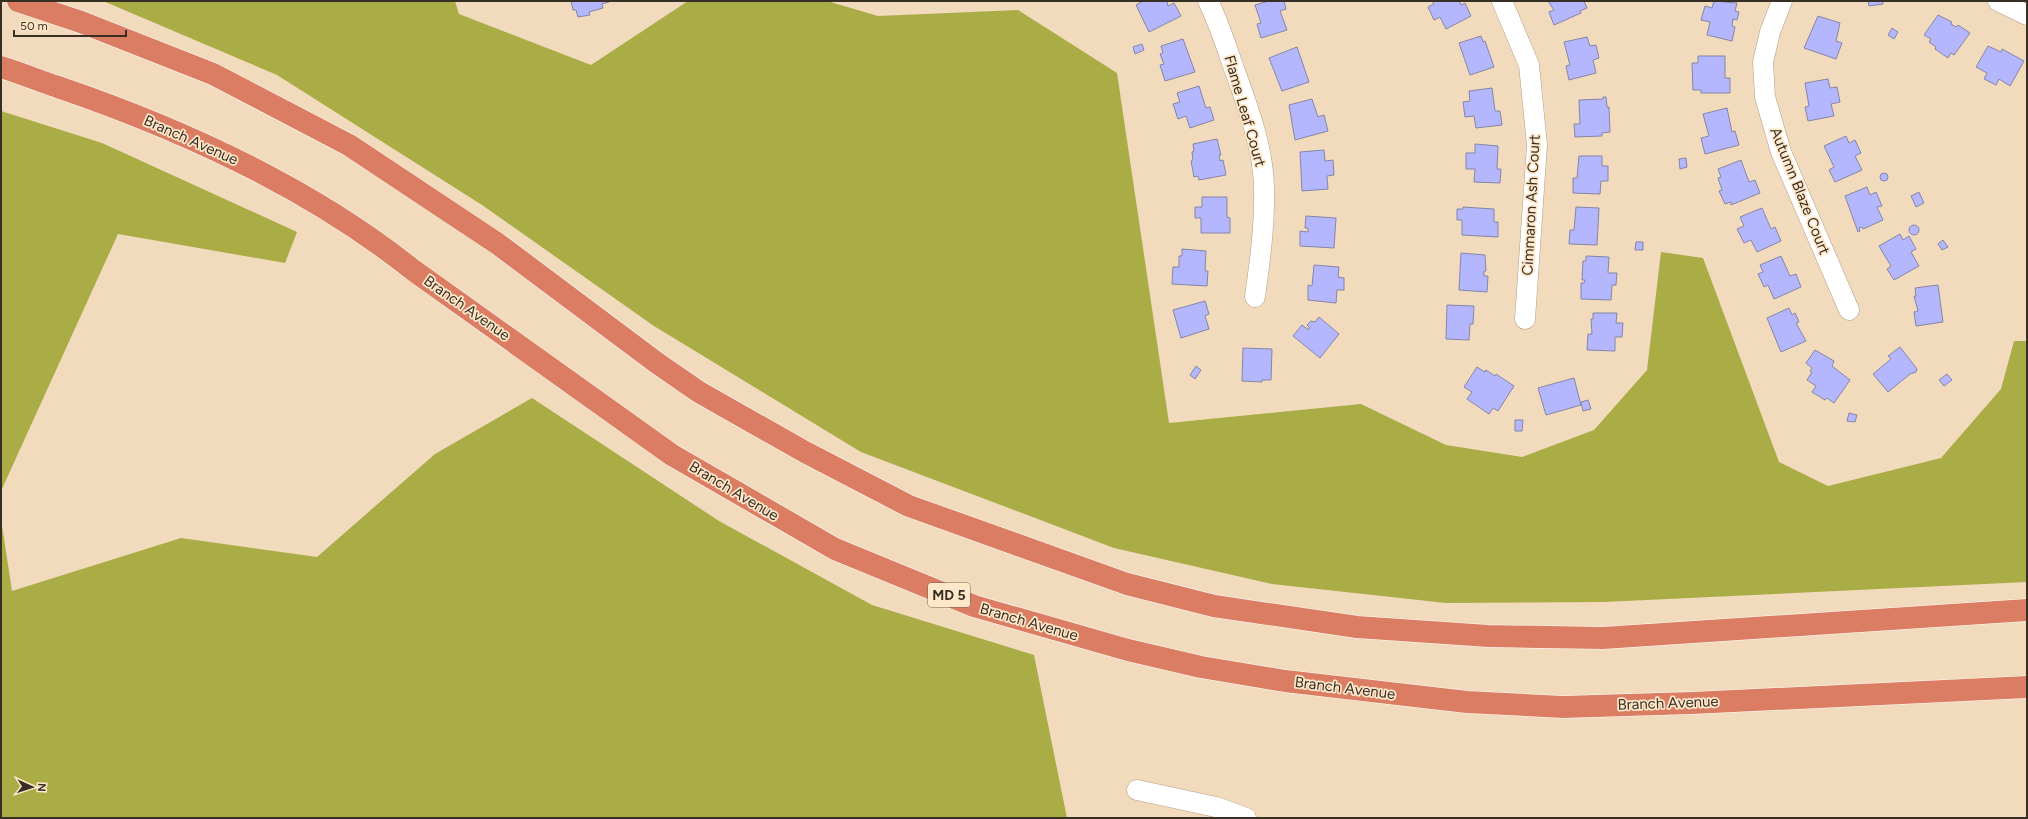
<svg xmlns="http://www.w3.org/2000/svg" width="2028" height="819" font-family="Figtree,sans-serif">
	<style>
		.forest { fill: #aaad46 }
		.building { fill: #b5b7fe; stroke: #8486a5 }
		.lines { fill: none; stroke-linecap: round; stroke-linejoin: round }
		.minor-casing { stroke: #b49e82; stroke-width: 21 }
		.highway-casing { stroke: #fff; stroke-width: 23 }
		.minor { stroke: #fff; stroke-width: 20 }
		.highway { stroke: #db7d62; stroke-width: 22 }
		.labels { text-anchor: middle; stroke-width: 3.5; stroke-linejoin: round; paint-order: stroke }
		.shield { fill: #ffe7c9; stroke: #746656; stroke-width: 1 }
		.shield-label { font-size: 14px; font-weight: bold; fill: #382f24 }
		.street-label { font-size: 15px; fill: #382f24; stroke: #ffe7c9 }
	</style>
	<rect width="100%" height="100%" fill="#f2dabd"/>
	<!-- forest -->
	<g class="forest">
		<path d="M103 1H455L459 14 591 65 688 1H827L878 16 1018 10 1117 73 1169 423 1361 404 1446 445 1522 457 1594 430 1647 370 1661 252 1703 258 1779 462 1828 486 1941 458 2001 389 2014 341H2027V582L1604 602 1446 603 1272 584 1114 548 861 452 654 326 482 205 277 75Z"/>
		<path d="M1 111 102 143 297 232 285 263 118 234 1 491Z"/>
		<path d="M532 398 719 521 872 605 1034 655 1067 818H1V519L12 591 181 538 317 557 435 454Z"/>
	</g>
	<!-- building -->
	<g class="building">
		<path d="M571 1H609V2L602 4 603 8 589 12 590 15 578 17 576 10H573Z"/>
		<path d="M1143 1H1167L1168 6 1174 3 1181 16 1149 32 1136 5Z"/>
		<path d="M1269 1H1284L1286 9 1280 11 1287 30 1261 38 1257 24 1261 23 1255 5Z"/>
		<path d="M1432 1H1459L1461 5 1465 3 1471 16 1446 29 1440 17 1434 20 1428 7 1434 4Z"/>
		<path d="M1548 1H1584L1587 8 1580 11 1581 13 1554 25 1549 12 1554 10Z"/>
		<path d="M1714 1 1737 3 1735 11 1739 12 1737 20 1733 19 1732 26 1735 27 1732 41 1707 35 1710 22 1701 20 1705 6 1712 8Z"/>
		<path d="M1868 1H1883V4L1869 6Z"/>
		<path d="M1938 15 1952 22 1951 24 1956 27 1958 25 1970 33 1954 55 1951 53 1948 58 1935 49 1936 47 1929 42 1931 39 1924 35Z"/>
		<path d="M1818 16 1840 23 1836 41 1842 43 1836 59 1804 48Z"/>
		<path d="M1892 28 1898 32 1894 39 1888 35Z"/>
		<path d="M1481 36 1483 42 1485 41 1494 67 1470 75 1459 43Z"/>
		<path d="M1587 37 1590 46 1596 45 1599 58 1593 60 1596 73 1569 80 1566 66 1570 65 1564 42Z"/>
		<path d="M1183 39 1195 72 1165 81 1160 65 1164 64 1160 54 1163 53 1161 46Z"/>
		<path d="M1142 44 1144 50 1135 54 1133 47Z"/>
		<path d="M1988 46 2001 52 2002 49 2024 61 2010 86 1999 79 1996 85 1984 79 1987 73 1976 67Z"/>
		<path d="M1297 47 1309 82 1282 91 1269 58Z"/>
		<path d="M1698 56H1725V78H1730V93H1701V90H1693L1692 63H1698Z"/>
		<path d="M1828 79 1830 88 1837 87 1840 102 1831 104 1834 116 1808 121 1805 107 1809 106 1805 83Z"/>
		<path d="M1199 86 1206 108 1210 107 1214 120 1190 128 1186 116 1178 119 1173 104 1180 102 1177 93Z"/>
		<path d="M1492 88 1495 111H1500L1502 125 1476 128 1474 116 1465 117 1463 102 1470 101 1469 91Z"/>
		<path d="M1603 97H1606L1607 107H1609L1610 132 1602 133V136L1575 137 1574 124H1580L1579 100 1603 99Z"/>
		<path d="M1312 99 1318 117 1324 115 1328 131 1295 140 1289 105Z"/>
		<path d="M1727 108 1732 132 1735 131 1739 145 1705 154 1701 138 1709 136 1703 114Z"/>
		<path d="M1846 136 1849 143 1855 140 1861 153 1855 156 1862 170 1835 182 1829 170 1834 167 1824 146Z"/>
		<path d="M1217 139 1221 155H1219L1220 161 1223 160 1226 175 1199 180 1198 176 1194 177 1191 161 1193 160 1192 152 1194 151 1193 144Z"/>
		<path d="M1475 144 1498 146 1497 169H1501L1500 183 1474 182 1475 169H1466V153H1475Z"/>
		<path d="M1324 150 1325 161 1333 160 1334 175 1327 176 1328 189 1302 191 1300 152Z"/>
		<path d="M1579 156H1602V166H1608V181H1601L1600 194 1573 193V178H1577Z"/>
		<path d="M1686 158 1687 167 1680 169 1679 159Z"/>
		<path d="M1741 160 1749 182 1755 180 1760 193 1731 205V202L1725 204 1719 191 1722 190 1718 178 1721 177 1718 169Z"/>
		<circle cx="1884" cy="177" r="4"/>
		<path d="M1867 187 1870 195 1876 192 1882 206 1877 207 1883 220 1863 229 1862 227 1859 228 1860 231 1858 232 1845 196Z"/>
		<path d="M1919 192 1924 203 1916 207 1911 196Z"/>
		<path d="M1202 197H1227V217L1230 218V233H1201V218H1195V207H1202Z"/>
		<path d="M1463 207 1494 209V222H1498V237L1462 235V220H1457V209H1463Z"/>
		<path d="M1576 207 1599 208 1597 245 1569 244 1570 230H1574Z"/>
		<path d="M1762 208 1771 229 1775 227 1781 241 1757 252 1751 240 1744 243 1737 229 1744 226 1740 217Z"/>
		<path d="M1306 216 1336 218 1334 248 1300 246V231L1308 232V228H1305Z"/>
		<circle cx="1914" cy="230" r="5"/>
		<path d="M1900 234 1903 240 1909 236 1916 249 1911 252 1919 266 1894 280 1887 269 1891 266 1879 246Z"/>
		<path d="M1943 240 1948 247 1942 250 1938 244Z"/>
		<path d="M1636 242H1643V250H1635Z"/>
		<path d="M1182 249 1206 251 1205 271H1208L1207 286 1172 284 1173 267H1179V256H1182Z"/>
		<path d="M1461 253 1485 255 1486 271H1484V276H1488L1487 292 1459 290Z"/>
		<path d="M1586 256 1609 257 1608 273H1617L1616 285H1612L1611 300 1581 299V283H1584L1585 280H1582L1583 261H1586Z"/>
		<path d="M1781 256 1790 276 1796 274 1801 287 1774 299 1768 285 1764 287 1758 274 1763 272 1760 265Z"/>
		<path d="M1314 265 1339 267 1338 277 1344 278V290H1337L1336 303 1308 300V285L1312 286Z"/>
		<path d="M1938 285 1943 322 1916 326 1914 312 1918 311 1914 296H1916L1915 288Z"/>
		<path d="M1205 301 1209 314 1205 316 1209 329 1181 338 1173 310Z"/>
		<path d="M1447 305 1474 306 1473 324H1470L1469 340 1446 339Z"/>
		<path d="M1789 308 1792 315 1795 313 1799 322 1796 323 1806 341 1781 352 1767 318Z"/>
		<path d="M1593 313H1617L1616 323H1623L1622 337H1615V351L1587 350 1588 334H1592L1591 319H1593Z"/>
		<path d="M1319 317 1339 334 1320 358 1293 336 1302 325 1309 330V327L1307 325 1311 321 1315 322Z"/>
		<path d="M1900 347 1917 369 1916 372 1910 374 1888 392 1873 374 1891 359 1888 356Z"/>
		<path d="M1243 348 1272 349 1271 380H1262V382L1242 381Z"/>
		<path d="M1815 350 1834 361 1832 366 1850 380 1834 403 1827 398 1825 400 1812 392 1816 386 1807 380 1812 372 1810 371 1812 368 1806 363Z"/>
		<path d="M1196 366 1201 370 1195 379 1190 375Z"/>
		<path d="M1477 367 1485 372 1486 370 1495 376 1496 374 1514 386 1498 411 1493 408 1489 414 1467 399 1472 392 1464 387Z"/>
		<path d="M1947 374 1952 380 1944 386 1939 380Z"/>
		<path d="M1574 378 1581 405 1546 415 1538 388Z"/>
		<path d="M1588 400 1591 409 1583 411 1581 402Z"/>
		<path d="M1849 413 1857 415 1855 422 1847 421Z"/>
		<path d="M1515 420H1523L1522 431H1515Z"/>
	</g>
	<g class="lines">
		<defs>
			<g id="minor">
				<path d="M1208 1C1218 21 1225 42 1232 63 1246 102 1263 145 1264 187 1265 224 1260 260 1255 297"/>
				<path d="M1502 1 1529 65 1537 145 1525 319"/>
				<path d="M1782 1 1770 32 1763 62 1765 97 1781 152 1849 310"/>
				<path d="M1998 1 2027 15"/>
				<path d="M1137 790 1216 807 1246 818"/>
			</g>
			<g id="highway">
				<path d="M18 1 81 22 213 74 349 145 498 244 657 363 699 392 805 452 909 506 1127 584 1214 606 1357 627 1488 636 1603 638 2027 610"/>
				<path d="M1 67C21 73 39 81 58 87 184 130 309 187 413 270L672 455 835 549 974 606 1128 650 1201 667 1285 681 1467 702 1563 707 1692 703 2027 687"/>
			</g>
		</defs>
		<!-- minor casing -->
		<use href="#minor" class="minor-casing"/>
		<!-- highway casing -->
		<use href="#highway" class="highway-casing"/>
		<!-- minor -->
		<use href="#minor" class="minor"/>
		<!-- highway -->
		<use href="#highway" class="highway"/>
	</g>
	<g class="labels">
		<!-- shield labels -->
		<rect class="shield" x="928" y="583" width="42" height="24" rx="3"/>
		<g class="shield-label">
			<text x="949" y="600">MD 5</text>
		</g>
		<!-- street labels -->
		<g class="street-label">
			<text transform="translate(1245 111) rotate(74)" y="5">Flame Leaf Court</text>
			<text transform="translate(191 140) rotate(24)" y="5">Branch Avenue</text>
			<text transform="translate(1800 191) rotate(68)" y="5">Autumn Blaze Court</text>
			<text transform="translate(1531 205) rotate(-87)" y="5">Cimmaron Ash Court</text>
			<text transform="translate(467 308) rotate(35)" y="5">Branch Avenue</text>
			<text transform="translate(734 491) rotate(31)" y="5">Branch Avenue</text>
			<text transform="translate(1029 622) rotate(16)" y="5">Branch Avenue</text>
			<text transform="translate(1345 688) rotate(7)" y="5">Branch Avenue</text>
			<text transform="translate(1668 703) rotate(-2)" y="5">Branch Avenue</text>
		</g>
	</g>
	<!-- border -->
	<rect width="2028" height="819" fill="none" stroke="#382f24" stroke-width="4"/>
	<!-- north arrow -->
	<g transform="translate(32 787) rotate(93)" stroke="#ffe7c9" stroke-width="3" paint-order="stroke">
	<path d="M0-3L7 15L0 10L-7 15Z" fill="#382f24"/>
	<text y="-6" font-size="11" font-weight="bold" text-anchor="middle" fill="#382f24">N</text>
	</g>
	<!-- scale -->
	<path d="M14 30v6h112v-6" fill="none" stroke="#382f24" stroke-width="2"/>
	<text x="20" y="30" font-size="12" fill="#382f24" stroke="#ffe7c9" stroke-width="3" paint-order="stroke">50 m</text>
</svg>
